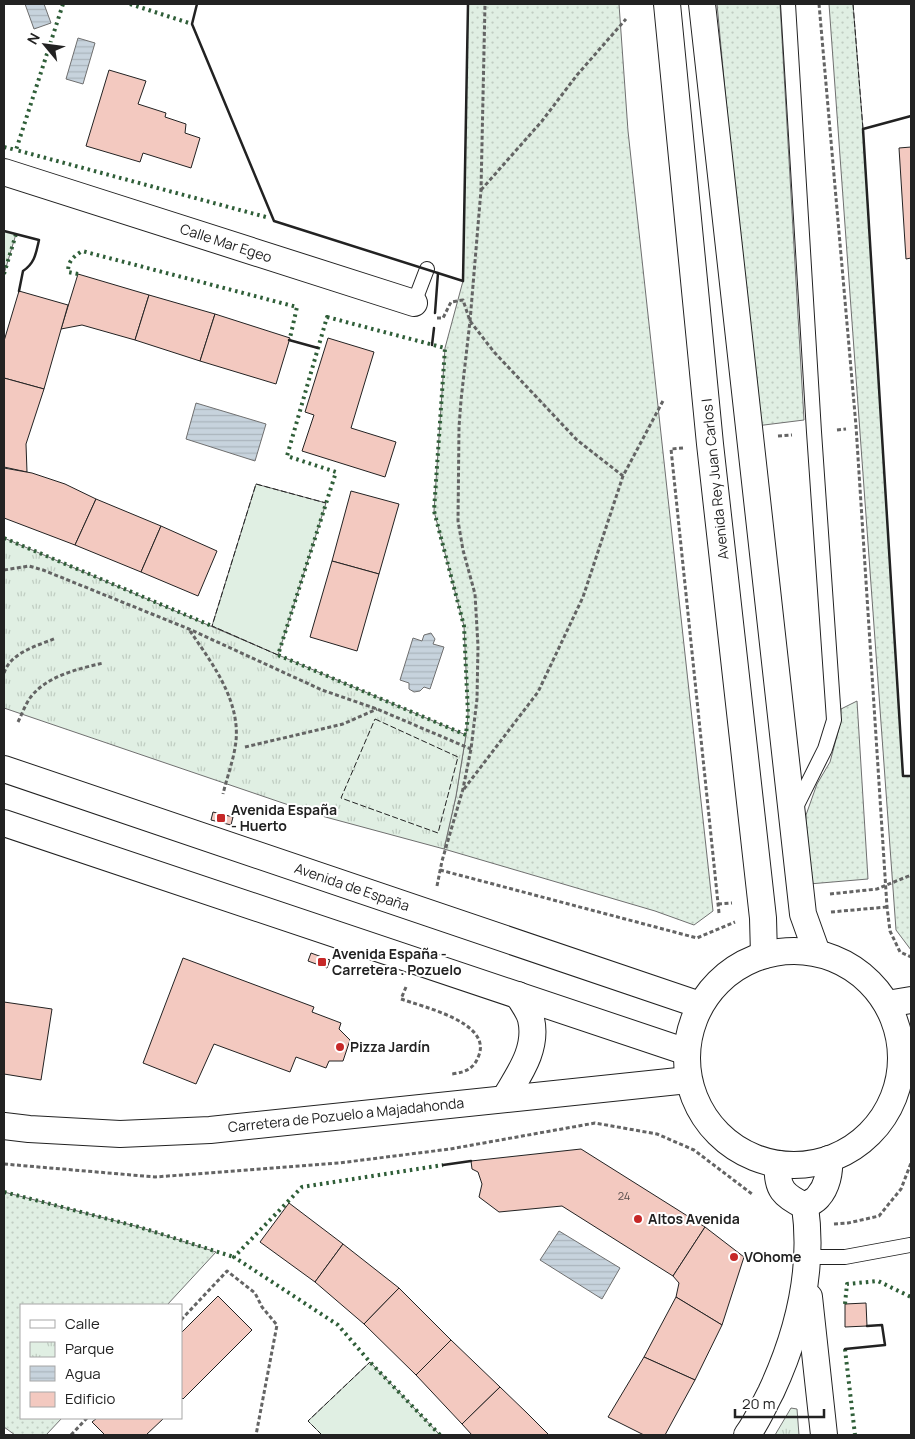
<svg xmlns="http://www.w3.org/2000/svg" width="915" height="1439" font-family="Manrope,sans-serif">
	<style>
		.grass { fill: url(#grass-dots); stroke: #6f6f6f }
		.park { fill: url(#park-tufts); stroke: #6f6f6f }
		.pitch { fill: #e0efe3; stroke: #6f6f6f }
		.water { fill: url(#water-rules); stroke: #6f6f6f }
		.building { fill: #f3c9c0; stroke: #222 }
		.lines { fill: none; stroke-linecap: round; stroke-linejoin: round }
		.service-casing { stroke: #222; stroke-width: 16 }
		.minor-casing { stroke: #222; stroke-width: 28 }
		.path { stroke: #646464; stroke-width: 3; stroke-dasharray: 4 2.5; stroke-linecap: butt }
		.service { stroke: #fff; stroke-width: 14 }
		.minor { stroke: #fff; stroke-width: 26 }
		.hedge { stroke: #2f5e38; stroke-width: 4; stroke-dasharray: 2.5 4; stroke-linecap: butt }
		.fence { stroke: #222; stroke-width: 1; stroke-dasharray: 6 2.5; stroke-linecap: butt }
		.wall { stroke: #222; stroke-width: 2.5 }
		.poi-dot { fill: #c62828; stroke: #fff; stroke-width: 2 }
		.labels { text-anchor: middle; stroke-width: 4; stroke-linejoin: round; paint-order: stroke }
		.number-label { font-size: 11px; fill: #564c4a }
		.street-label { font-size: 14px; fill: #222; stroke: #fff }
		.poi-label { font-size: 14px; font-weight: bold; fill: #222; stroke: #fff; text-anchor: start }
	</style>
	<defs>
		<pattern id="grass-dots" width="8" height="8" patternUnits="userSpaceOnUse" patternTransform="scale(1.25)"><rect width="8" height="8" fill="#e0efe3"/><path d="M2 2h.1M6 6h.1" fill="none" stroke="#c0cdc2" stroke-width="1.8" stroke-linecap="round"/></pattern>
		<pattern id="park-tufts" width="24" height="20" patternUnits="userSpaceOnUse" patternTransform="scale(1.25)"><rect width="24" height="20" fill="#e0efe3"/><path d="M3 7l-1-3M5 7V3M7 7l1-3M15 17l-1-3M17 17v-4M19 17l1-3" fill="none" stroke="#c0cdc2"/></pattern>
		<pattern id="water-rules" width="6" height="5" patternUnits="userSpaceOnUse" patternTransform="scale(1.25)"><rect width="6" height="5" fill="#c7d3dd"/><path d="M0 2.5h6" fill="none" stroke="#abb5bd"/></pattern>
	</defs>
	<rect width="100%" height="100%" fill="#fff"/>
	<!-- grass -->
	<g class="grass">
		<path d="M468 4H619L628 131 713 911 694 925 655 911 444 849 456 796 466 735 468 714 464 626 434 511 445 348 463 281Z"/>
		<path d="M717 4H780L804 420 756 426Z"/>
		<path d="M829 4H853L863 129 903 776H911V950L896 930Z"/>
		<path d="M857 701 868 879 809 884 805 839 806 815 817 784 830 762 839 728 841 709Z"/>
		<path d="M4 1192 139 1227 216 1252 167 1305H21V1418H62L46 1435H15L4 1427Z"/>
	</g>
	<!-- park -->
	<g class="park">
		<path d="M4 538 466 735 456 796 444 849 318 815 4 708Z"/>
		<path d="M791 1408 797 1409 799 1435H775Z"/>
	</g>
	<!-- pitch -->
	<g class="pitch">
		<path d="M4 231 16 234 4 274Z"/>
		<path d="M256 484 326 503 278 655 212 626Z"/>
		<path d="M370 1362 440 1435H322L308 1421Z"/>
	</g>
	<!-- water -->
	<g class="water">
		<path d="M25 4H44L51 23 34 29Z"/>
		<path d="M78 38 95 43 83 84 66 79Z"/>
		<path d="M196 403 266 424 255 461 186 439Z"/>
		<path d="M431 633 435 639 433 644 444 647 430 689 424 687 420 691 414 692 409 689V683L400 680 413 638 422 641 424 635Z"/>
		<path d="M559 1231 620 1268 602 1299 540 1260Z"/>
	</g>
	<!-- building -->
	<g class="building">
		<path d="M109 70 146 81 138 104 166 113 165 117 186 124 185 133 200 138 191 168 143 153 140 162 86 146Z"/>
		<path d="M911 147V258L906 259 899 148Z"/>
		<path d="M78 274 149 295 135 340 82 325 61 329Z"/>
		<path d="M19 291 68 305 44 389 4 378V341Z"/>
		<path d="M149 295 215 314 200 361 135 340Z"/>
		<path d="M215 314 290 338 276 384 200 361Z"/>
		<path d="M328 338 374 352 351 428 396 442 385 477 302 451 314 415 305 412Z"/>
		<path d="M4 378 44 389 26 444 27 472 4 467Z"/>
		<path d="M4 468 32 473 65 484 96 499 75 545 4 518Z"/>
		<path d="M351 491 399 504 379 574 332 561Z"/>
		<path d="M96 499 161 526 141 572 75 545Z"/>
		<path d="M161 526 217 551 198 596 141 572Z"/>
		<path d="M332 561 379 574 357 651 310 637Z"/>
		<path d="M213 812 233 817 231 825 211 820Z"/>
		<path d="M311 953 330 960 327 968 308 961Z"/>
		<path d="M183 958 314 1007 312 1012 341 1023 339 1029 350 1040 343 1061H329L326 1068 296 1057 290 1072 214 1044 196 1084 143 1063Z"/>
		<path d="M4 1002 52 1009 41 1080 4 1074Z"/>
		<path d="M581 1149 705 1227 673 1276 562 1206 499 1212 479 1197 482 1184 478 1172 472 1169 471 1161Z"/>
		<path d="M289 1203 343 1244 315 1282 260 1242Z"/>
		<path d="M705 1227 744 1257 722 1325 676 1297 679 1283 673 1276Z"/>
		<path d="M343 1244 399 1288 364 1324 315 1282Z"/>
		<path d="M399 1288 451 1340 416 1375 364 1324Z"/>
		<path d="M218 1296 252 1330 183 1399 181 1397V1333Z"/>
		<path d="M676 1297 722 1325 695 1380 644 1357Z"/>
		<path d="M866 1303 867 1326 845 1327V1304Z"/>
		<path d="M451 1340 500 1387 462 1424 416 1375Z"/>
		<path d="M644 1357 695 1380 665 1435H644L608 1417Z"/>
		<path d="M500 1387 527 1413 549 1435H472L462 1424Z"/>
		<path d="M97 1418H164L146 1435H105L92 1422Z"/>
	</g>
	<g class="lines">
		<defs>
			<g id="service">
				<path d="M788 4 814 432 834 720 825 749 795 809"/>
				<path d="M414 303 427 269"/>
				<path d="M808 1257H845L910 1245"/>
			</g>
			<g id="minor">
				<path d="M667 4 710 444 763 918 764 955"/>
				<path d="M702 4 803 914 817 953"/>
				<path d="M4 172 414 303"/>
				<path d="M4 769 700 1005"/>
				<path d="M4 823 687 1052"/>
				<circle cx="794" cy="1058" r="107"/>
				<path d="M887 1004 911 1000"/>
				<path d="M505 1098C519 1074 538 1049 531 1019 529 1011 522 1002 518 995"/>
				<path d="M4 1126 29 1129 120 1134 210 1130 688 1080"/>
				<path d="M778 1164C776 1189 784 1196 805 1206"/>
				<path d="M805 1206C809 1203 815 1201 818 1197 827 1187 830 1172 829 1159"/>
				<path d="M809 1297 824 1435"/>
				<path d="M747 1435C757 1422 763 1407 771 1392 798 1334 814 1270 805 1206"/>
			</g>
		</defs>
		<!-- service casing -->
		<use href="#service" class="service-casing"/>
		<!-- minor casing -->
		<use href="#minor" class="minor-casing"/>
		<!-- path -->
		<g class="path">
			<path d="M819 4 856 426 887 907 890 931 900 952 911 957"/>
			<path d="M481 190 542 121 577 75 626 19"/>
			<path d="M437 318H443L451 302 463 300 470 321 494 352 577 440 623 476"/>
			<path d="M837 430 846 429"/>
			<path d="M778 436 792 435"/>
			<path d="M683 448 671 449 719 913"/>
			<path d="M4 570 29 566 43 570 189 629 322 690 377 709 471 749"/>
			<path d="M190 631C212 663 240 700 236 741 234 759 227 777 223 794"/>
			<path d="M4 673C11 652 37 646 56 638"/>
			<path d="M18 722C22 714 25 705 30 698 46 676 78 669 103 663"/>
			<path d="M245 747 343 724 377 709"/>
			<path d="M464 789 538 692 583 597 623 476 664 399"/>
			<path d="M440 870 697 938 735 922"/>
			<path d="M437 886 442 861 463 789 471 749 477 699 478 646 475 594 463 550 458 521 459 427 461 400 470 321 481 190 485 4"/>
			<path d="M830 894 877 889 911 875"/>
			<path d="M718 904 732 903"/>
			<path d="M831 912 887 907"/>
			<path d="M406 987 401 999C423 1007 491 1022 479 1055 474 1069 466 1072 452 1074"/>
			<path d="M4 1164 155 1177 339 1163 450 1149 595 1123 657 1134 694 1150 752 1194"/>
			<path d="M834 1224 848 1223 879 1216 901 1189 911 1163"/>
			<path d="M181 1320 227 1271 255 1293 262 1307 277 1325 256 1435"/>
			<path d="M71 1435 87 1418"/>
		</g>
		<!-- service -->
		<use href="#service" class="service"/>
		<!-- minor -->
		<use href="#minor" class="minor"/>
		<!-- hedge -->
		<g class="hedge">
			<path d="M63 4 16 150 266 217"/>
			<path d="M130 4 192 24"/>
			<path d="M4 147 16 150"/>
			<path d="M4 274 16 234"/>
			<path d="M78 274 68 272C68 261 73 257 82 251L297 307 290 338"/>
			<path d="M327 317 445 348 434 511 464 626 468 714 466 735 278 655 336 472 287 456Z"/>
			<path d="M4 538 212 626"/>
			<path d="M4 1192 139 1227 234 1257"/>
			<path d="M845 1304 847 1284 878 1281 911 1297"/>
			<path d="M845 1349 855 1435"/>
			<path d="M440 1435 370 1362 338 1325 234 1257 302 1187 443 1165"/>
		</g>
		<!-- fence -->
		<g class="fence">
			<path d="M853 4 863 129"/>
			<path d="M278 655 212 626 256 484 326 503"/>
			<path d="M375 719 458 757 438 833 341 798Z"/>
			<path d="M322 1435 308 1421 370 1362"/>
		</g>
		<!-- wall -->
		<g class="wall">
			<path d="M197 4 192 24 274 221 463 281 468 4"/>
			<path d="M911 116 863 129 903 776H911"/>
			<path d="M4 231 39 240C36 253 35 263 23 271L19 291"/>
			<path d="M435 313 438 273"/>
			<path d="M289 340 318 348"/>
			<path d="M432 345 434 328"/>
			<path d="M443 1165 471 1161"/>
			<path d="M845 1349 885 1345 882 1325 867 1326"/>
		</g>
	</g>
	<!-- markers -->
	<g class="poi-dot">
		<rect x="216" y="813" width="10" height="10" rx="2.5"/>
		<rect x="317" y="957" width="10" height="10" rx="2.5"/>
		<circle cx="340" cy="1047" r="5"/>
		<circle cx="638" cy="1219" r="5"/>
		<circle cx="734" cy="1257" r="5"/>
	</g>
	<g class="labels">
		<!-- number labels -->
		<g class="number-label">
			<text x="624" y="1200">24</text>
		</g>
		<!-- street labels -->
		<g class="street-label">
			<text transform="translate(226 243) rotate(18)" y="5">Calle Mar Egeo</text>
			<text transform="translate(715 479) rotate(-96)" y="5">Avenida Rey Juan Carlos I</text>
			<text transform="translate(352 887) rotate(19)" y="5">Avenida de España</text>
			<text transform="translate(346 1115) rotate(-6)" y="5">Carretera de Pozuelo a Majadahonda</text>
		</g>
		<!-- poi labels -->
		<g class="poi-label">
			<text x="231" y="815">Avenida España<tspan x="231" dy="16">- Huerto</tspan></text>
			<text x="332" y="959">Avenida España -<tspan x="332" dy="16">Carretera . Pozuelo</tspan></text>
			<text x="350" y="1052">Pizza Jardín</text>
			<text x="648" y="1224">Altos Avenida</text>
			<text x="744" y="1262">VOhome</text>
		</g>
	</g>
	<!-- border -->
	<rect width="915" height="1439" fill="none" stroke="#222222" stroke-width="10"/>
	<!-- legend -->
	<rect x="20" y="1304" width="162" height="115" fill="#ffffff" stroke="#a7a7a7"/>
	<rect x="30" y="1320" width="25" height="8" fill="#ffffff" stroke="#a7a7a7"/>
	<text x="65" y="1329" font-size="15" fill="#222222">Calle</text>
	<rect x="30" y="1342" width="25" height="15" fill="url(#park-tufts)" stroke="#a7a7a7"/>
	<text x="65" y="1354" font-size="15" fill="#222222">Parque</text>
	<rect x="30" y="1366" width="25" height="15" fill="url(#water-rules)" stroke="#a7a7a7"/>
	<text x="65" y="1379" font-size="15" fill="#222222">Agua</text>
	<rect x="30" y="1392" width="25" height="15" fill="#f3c9c0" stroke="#a7a7a7"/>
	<text x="65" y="1404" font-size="15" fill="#222222">Edificio</text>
	<!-- north arrow -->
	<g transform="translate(45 45) rotate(299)" stroke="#ffffff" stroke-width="4" paint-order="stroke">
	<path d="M0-4L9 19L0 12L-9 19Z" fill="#222222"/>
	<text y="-8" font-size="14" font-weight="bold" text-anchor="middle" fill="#222222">N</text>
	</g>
	<!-- scale -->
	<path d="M735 1409v8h89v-8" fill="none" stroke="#222222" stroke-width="2.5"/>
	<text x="742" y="1409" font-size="15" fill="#222222" stroke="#ffffff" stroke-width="4" paint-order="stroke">20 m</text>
</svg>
